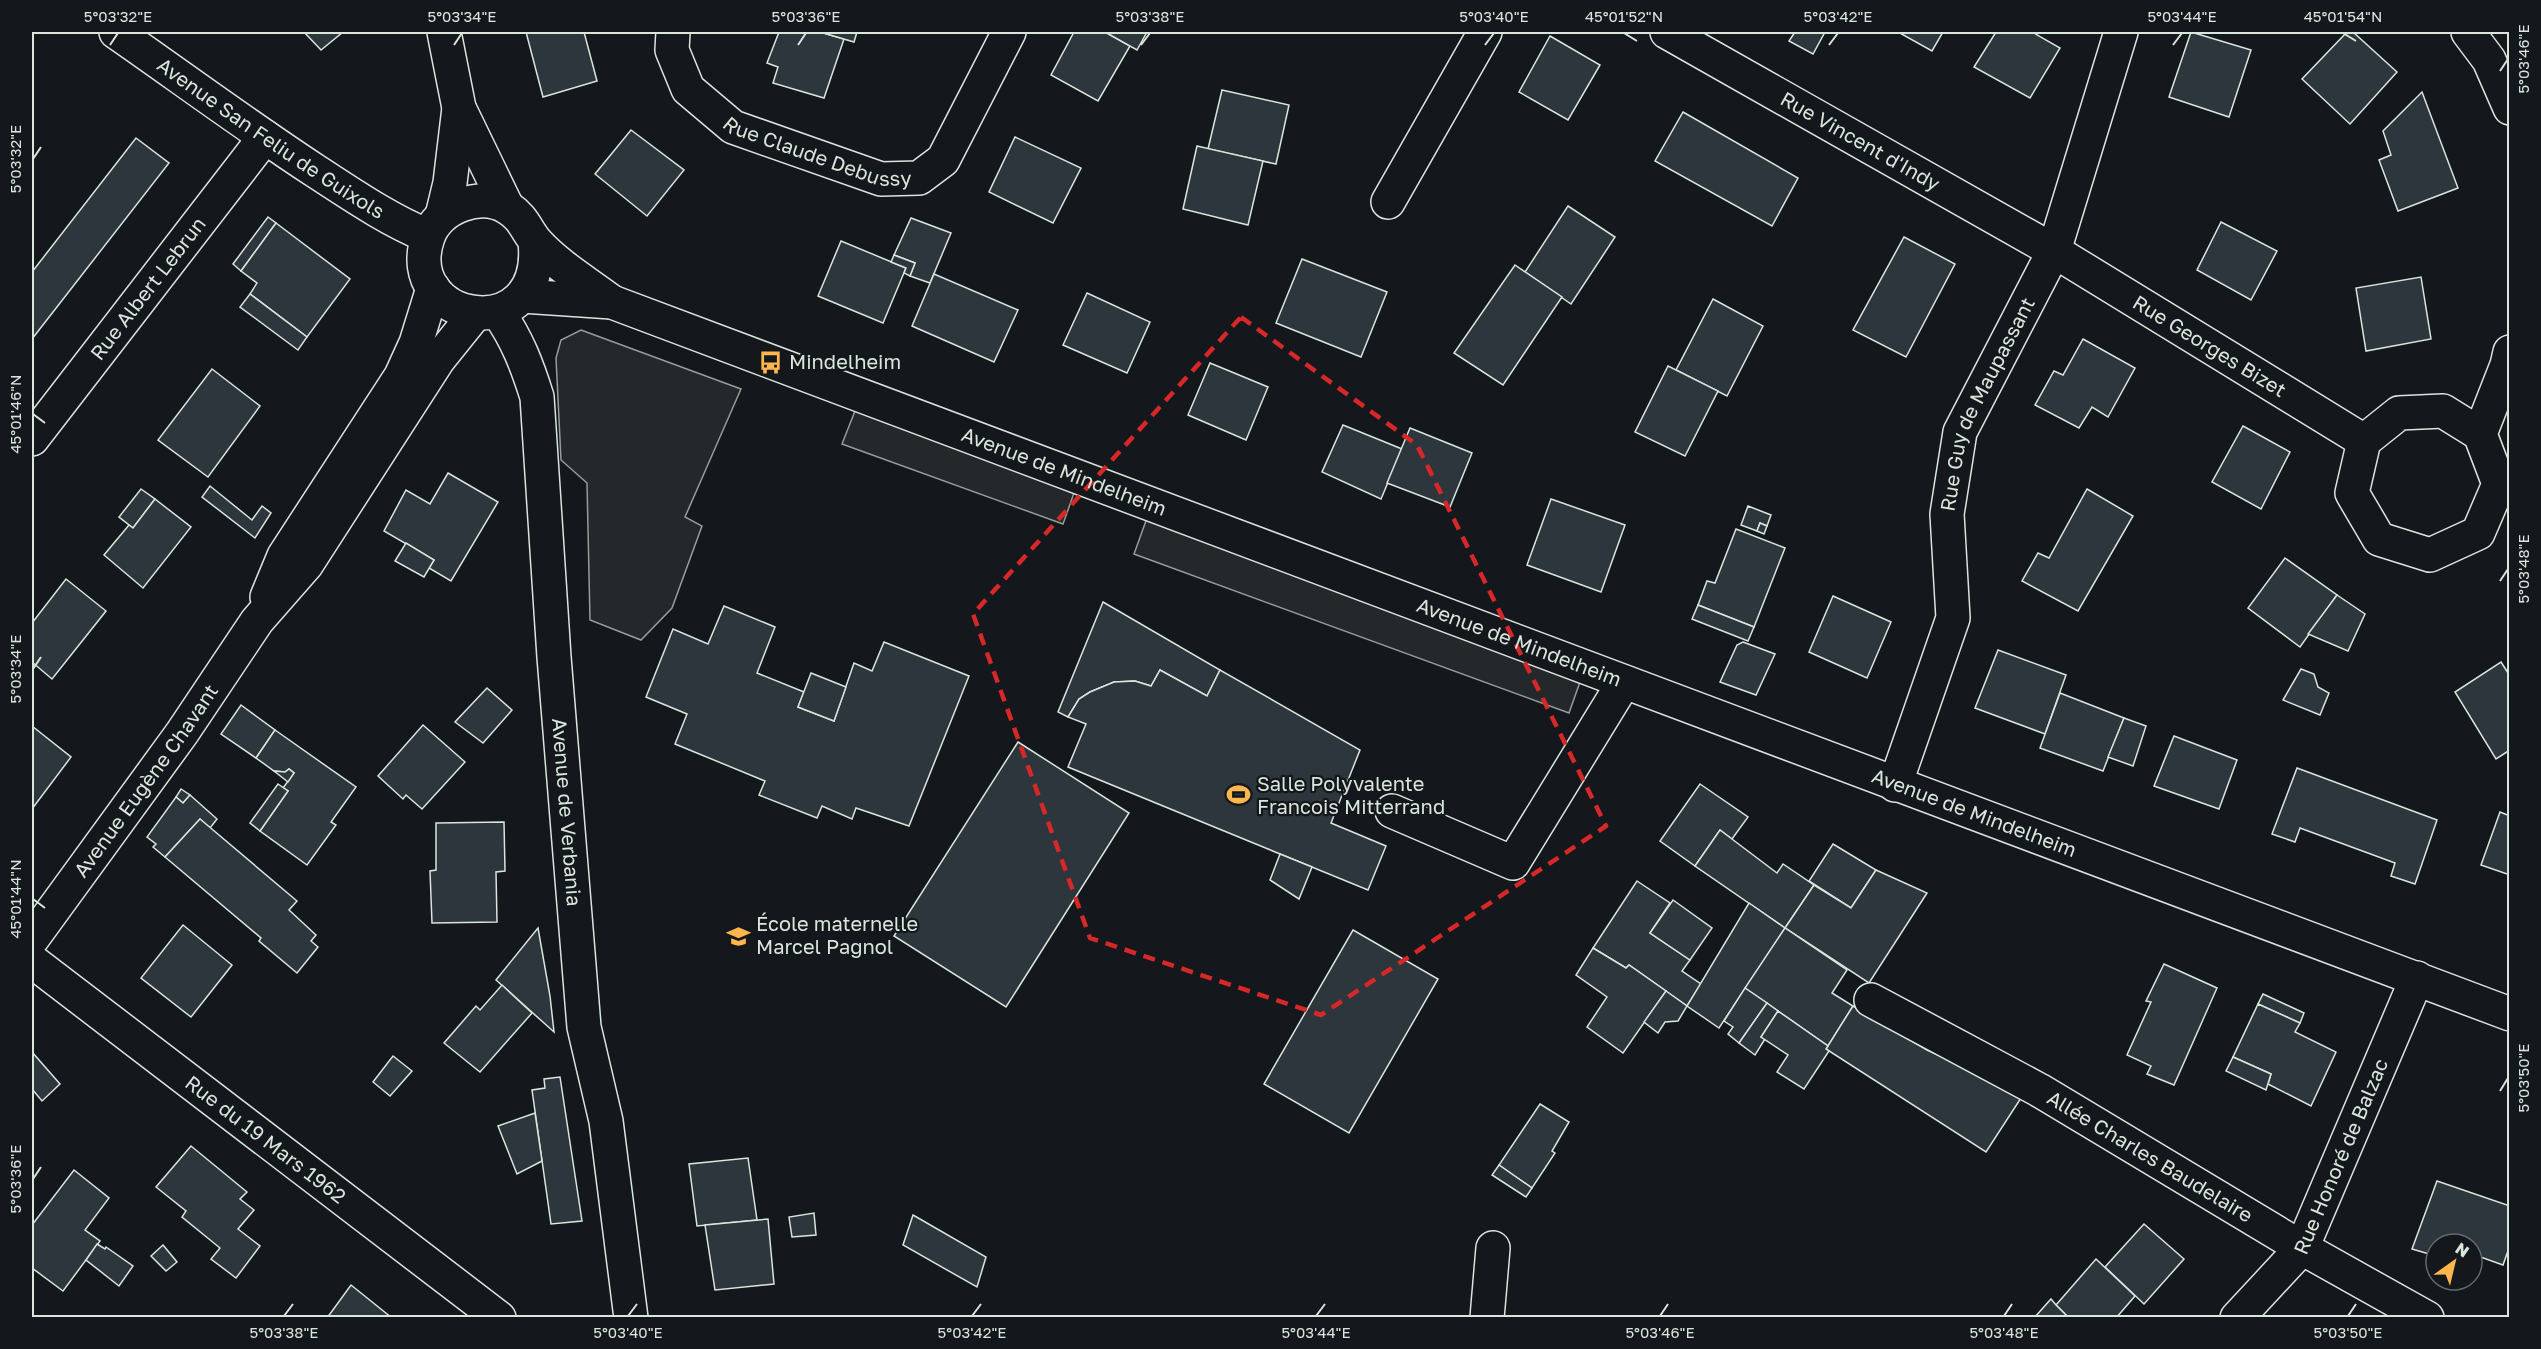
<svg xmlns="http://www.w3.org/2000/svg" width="2541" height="1349" font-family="'Golos Text',sans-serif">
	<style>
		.parking { fill: #24282b; stroke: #939e99; stroke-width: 1.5 }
		.building { fill: #2c363c; stroke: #d8e6dc; stroke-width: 1.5 }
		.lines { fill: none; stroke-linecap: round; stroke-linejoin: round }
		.minor-casing { stroke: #d8e6dc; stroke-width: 36 }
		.minor { stroke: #14181c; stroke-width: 33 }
		.marked { fill: none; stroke: #d62828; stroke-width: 4.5; stroke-dasharray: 12 8; stroke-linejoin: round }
		.ticks { fill: none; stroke: #d8e6dc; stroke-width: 2 }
		.labels { text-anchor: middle; stroke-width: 4.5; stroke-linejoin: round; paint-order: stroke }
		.street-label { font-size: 20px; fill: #d8e6dc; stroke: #14181c }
		.poi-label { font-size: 20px; fill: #d8e6dc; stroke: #14181c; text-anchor: start }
		.neatline { fill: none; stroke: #d8e6dc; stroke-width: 2 }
		.ticks-label { font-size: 15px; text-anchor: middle; fill: #d8e6dc }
	</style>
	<rect width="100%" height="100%" fill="#14181c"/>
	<!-- parking -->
	<g class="parking">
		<path d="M581 330 741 389 685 517 702 526 672 608 641 640 590 620 587 483 561 460 556 358 561 340Z"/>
		<path d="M855 411 1074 493 1063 524 842 444Z"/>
		<path d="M1147 518 1580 682 1569 713 1134 554Z"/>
	</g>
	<!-- building -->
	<g class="building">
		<path d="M304 32H343L321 50Z"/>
		<path d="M526 32H584L597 81 543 97Z"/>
		<path d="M779 32H820L844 39 824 98 773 83 778 67 767 63Z"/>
		<path d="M820 32H857L854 42Z"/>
		<path d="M1074 32H1105L1130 46 1098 101 1051 75Z"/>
		<path d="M1105 32H1147L1137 50Z"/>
		<path d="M1795 32H1825L1813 54 1789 41Z"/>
		<path d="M1898 32H1943L1932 51Z"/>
		<path d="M1996 32H2032L2060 48 2030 98 1974 67Z"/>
		<path d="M2191 32 2251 50 2229 117 2169 97Z"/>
		<path d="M2347 32H2353L2397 72 2350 124 2302 79Z"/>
		<path d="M1550 36 1600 65 1568 120 1519 92Z"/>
		<path d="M1222 90 1289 105 1276 164 1208 149Z"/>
		<path d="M2422 92 2458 188 2398 211 2379 160 2391 155 2383 131Z"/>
		<path d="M1683 112 1798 178 1772 226 1655 161Z"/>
		<path d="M631 130 684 170 647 216 595 174Z"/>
		<path d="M1015 137 1081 168 1053 223 989 192Z"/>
		<path d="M136 138 169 163 32 339V272Z"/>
		<path d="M1197 146 1263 161 1248 225 1183 209Z"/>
		<path d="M1568 206 1615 237 1571 304 1525 272Z"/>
		<path d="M268 217 276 223 241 271 233 264Z"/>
		<path d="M911 218 951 233 930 283 910 276 915 263 894 255Z"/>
		<path d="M2221 222 2277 251 2251 300 2197 270Z"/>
		<path d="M276 223 350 279 307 337 250 294 257 283 241 271Z"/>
		<path d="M1904 237 1955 264 1906 357 1853 330Z"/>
		<path d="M841 241 906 268 883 323 818 296Z"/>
		<path d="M894 255 915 263 910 276 904 273 906 268 891 262Z"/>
		<path d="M1302 259 1387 292 1361 357 1276 323Z"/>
		<path d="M1515 265 1562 297 1503 385 1454 353Z"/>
		<path d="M934 274 1018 310 994 362 912 326Z"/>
		<path d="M2421 277 2431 339 2366 351 2356 288Z"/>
		<path d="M1087 293 1150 322 1127 373 1063 345Z"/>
		<path d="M250 294 307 337 298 350 240 307Z"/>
		<path d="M1713 299 1763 326 1727 396 1676 370Z"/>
		<path d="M2083 339 2135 368 2108 417 2092 407 2079 428 2035 405 2054 371 2063 375Z"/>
		<path d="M1210 363 1268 387 1246 440 1188 415Z"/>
		<path d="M1668 366 1718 391 1685 456 1635 432Z"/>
		<path d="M212 369 260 406 208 477 158 440Z"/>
		<path d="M1343 425 1402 449 1381 499 1322 472Z"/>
		<path d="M2243 426 2290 452 2261 509 2212 482Z"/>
		<path d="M1410 428 1472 453 1450 507 1387 483Z"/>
		<path d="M448 473 498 502 451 581 429 568 434 560 384 531 406 490 430 504Z"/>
		<path d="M210 486 252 520 262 506 271 513 255 538 202 497Z"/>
		<path d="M141 489 155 499 133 528 119 517Z"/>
		<path d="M2087 489 2133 516 2078 611 2022 581 2038 553 2049 558Z"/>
		<path d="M155 499 191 527 143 588 104 555 129 525 133 528Z"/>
		<path d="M1551 499 1625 525 1601 592 1527 565Z"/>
		<path d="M1748 506 1771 515 1767 526 1760 523 1757 531 1741 525Z"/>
		<path d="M1760 523 1767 526 1764 534 1757 531Z"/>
		<path d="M1736 529 1785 548 1754 627 1698 605 1707 581 1715 583Z"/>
		<path d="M406 543 434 560 424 577 395 561Z"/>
		<path d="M2285 558 2337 595 2300 647 2248 608Z"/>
		<path d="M66 579 106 611 52 679 32 662V623Z"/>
		<path d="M2337 595 2365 614 2348 651 2308 634Z"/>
		<path d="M1833 596 1891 622 1867 678 1809 652Z"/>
		<path d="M1103 602 1220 670 1207 696 1160 670 1151 686 1135 681 1114 682 1090 692 1079 699 1068 717 1058 712Z"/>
		<path d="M1698 605 1754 627 1748 641 1692 619Z"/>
		<path d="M724 606 775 627 757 673 804 692 798 707 834 721 854 663 872 671 884 642 969 676 909 826 856 808 852 819 822 806 817 818 759 795 765 781 675 744 687 714 646 697 673 629 708 644Z"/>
		<path d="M1743 642 1775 654 1756 695 1720 682 1737 645Z"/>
		<path d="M1998 650 2066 675 2045 734 1975 708Z"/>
		<path d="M2501 662 2510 676V750L2496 759 2455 692Z"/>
		<path d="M2301 669 2314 674 2318 687 2329 693 2320 715 2283 700Z"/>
		<path d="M1160 670 1207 696 1220 670 1360 750 1331 823 1386 846 1368 890 1068 767 1086 724 1068 717 1079 699 1090 692 1114 682 1135 681 1151 686Z"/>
		<path d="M811 673 846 687 834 721 798 707Z"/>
		<path d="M487 688 512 710 483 743 455 722Z"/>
		<path d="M2060 693 2124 718 2103 771 2040 748Z"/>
		<path d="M241 705 275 730 256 758 221 734Z"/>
		<path d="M2124 718 2146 726 2133 766 2108 757Z"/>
		<path d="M423 725 465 762 422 809 406 795 403 799 378 776Z"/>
		<path d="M32 726 71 757 32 809Z"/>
		<path d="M275 730 356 787 331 822 336 825 307 865 260 831 288 791 283 788 294 773 289 769 285 772 274 771 256 758Z"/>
		<path d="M2174 736 2237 760 2219 809 2154 786Z"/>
		<path d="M1018 742 1129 813 1006 1007 894 936Z"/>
		<path d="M2297 768 2437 820 2415 884 2391 876 2395 863 2300 828 2295 842 2272 834Z"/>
		<path d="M289 769 294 773 288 782 274 771 285 772Z"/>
		<path d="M278 784 288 791 260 831 250 823Z"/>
		<path d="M1700 784 1748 817 1732 839 1720 830 1695 866 1660 841Z"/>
		<path d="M181 789 190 795 183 803 176 797Z"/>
		<path d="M190 795 217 819 210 828 200 819 165 857 153 847 156 844 147 837 176 797 183 803Z"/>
		<path d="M2500 812 2510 816V875L2481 865Z"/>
		<path d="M200 819 297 901 289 910 316 935 311 941 318 947 297 973 259 941 261 938 165 857Z"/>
		<path d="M504 822 505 871 496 872 497 922 432 923 430 871 436 870V823Z"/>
		<path d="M1720 830 1777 873 1783 864 1814 885 1785 928 1695 866Z"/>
		<path d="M1833 844 1876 870 1851 908 1809 881Z"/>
		<path d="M1280 854 1312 867 1299 899 1270 880Z"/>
		<path d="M1876 870 1927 893 1869 983 1785 928 1814 885 1851 908Z"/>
		<path d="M1637 881 1670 903 1650 933 1690 960 1682 971 1701 984 1687 1006 1629 965 1626 968 1593 948Z"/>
		<path d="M1673 900 1712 928 1690 960 1650 933Z"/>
		<path d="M1749 903 1785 928 1719 1028 1687 1006Z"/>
		<path d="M183 925 232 965 191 1017 141 978Z"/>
		<path d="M538 928 550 996 554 1032 496 980Z"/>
		<path d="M1785 928 1847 970 1832 993 1853 1006 1828 1046 1745 988Z"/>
		<path d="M1353 930 1438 979 1349 1133 1264 1084Z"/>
		<path d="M1593 948 1626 968 1629 965 1666 991 1623 1053 1587 1027 1607 997 1576 975Z"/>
		<path d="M2164 964 2217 988 2174 1085 2147 1074 2151 1066 2127 1055 2151 1002 2146 1001Z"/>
		<path d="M502 985 532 1013 480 1072 444 1043 476 1006 480 1010Z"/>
		<path d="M1745 988 1767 1003 1739 1043 1728 1034 1733 1027 1724 1021Z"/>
		<path d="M1666 991 1687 1006 1678 1021 1665 1022 1658 1033 1644 1022Z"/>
		<path d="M2263 994 2304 1013 2300 1023 2258 1004Z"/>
		<path d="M1767 1003 1778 1011 1761 1037 1765 1039 1755 1055 1739 1043Z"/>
		<path d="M2258 1004 2300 1023 2295 1032 2336 1052 2311 1106 2268 1084 2271 1074 2233 1057Z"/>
		<path d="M1853 1006 1927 1050 1974 1071 2021 1098 1986 1152 1826 1049Z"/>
		<path d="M1778 1011 1828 1046 1826 1049 1829 1051 1804 1089 1777 1072 1788 1055 1761 1037Z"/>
		<path d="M32 1052 60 1084 42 1101 32 1089Z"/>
		<path d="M393 1056 412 1071 390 1096 373 1082Z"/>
		<path d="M2233 1057 2271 1074 2266 1090 2226 1071Z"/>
		<path d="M560 1077 582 1221 551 1224 532 1090 545 1088 544 1079Z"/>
		<path d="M1540 1104 1569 1122 1552 1151 1555 1153 1532 1188 1499 1165Z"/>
		<path d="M535 1113 542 1161 517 1174 498 1126Z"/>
		<path d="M191 1146 247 1192 240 1199 254 1210 238 1229 260 1246 236 1278 211 1259 220 1248 182 1217 186 1211 156 1187Z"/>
		<path d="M748 1158 757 1220 697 1226 689 1164Z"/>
		<path d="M1499 1165 1532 1188 1526 1197 1492 1175Z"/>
		<path d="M74 1170 109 1198 85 1230 100 1241 63 1291 32 1268V1225Z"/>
		<path d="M2437 1181 2510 1206V1245L2503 1265 2472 1254V1244H2436V1256L2412 1249Z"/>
		<path d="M814 1213 816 1235 792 1237 789 1217Z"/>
		<path d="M913 1215 986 1257 977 1287 903 1245Z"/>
		<path d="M768 1219 774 1284 715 1290 705 1225Z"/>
		<path d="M2144 1224 2184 1259 2144 1304 2105 1267Z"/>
		<path d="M97 1244 105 1249 106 1247 133 1266 119 1286 86 1260Z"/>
		<path d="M163 1245 177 1262 166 1271 151 1256Z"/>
		<path d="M2096 1259 2135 1296 2116 1318H2069L2056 1305Z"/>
		<path d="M351 1285 392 1318H327Z"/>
		<path d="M2051 1299 2056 1305 2069 1318H2034Z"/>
	</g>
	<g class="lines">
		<defs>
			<g id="minor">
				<path id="s1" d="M116 32C182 78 247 126 314 170 351 194 387 219 428 236"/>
				<path d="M444 32 459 108 507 207"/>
				<path id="s2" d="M673 32 672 50 688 89 733 127 881 179 919 178 943 160 1009 32"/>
				<path id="s3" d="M1667 32 2054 251 2364 441"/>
				<path d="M2468 32 2489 60 2510 108"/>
				<path d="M1388 202 1485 32"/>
				<path d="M442 216 450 183 459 108"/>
				<path d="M535 241C547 350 398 324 428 237 438 207 481 191 508 208 524 218 526 230 537 243 558 266 587 283 612 302"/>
				<path id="s4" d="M522 296 612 302 2510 1014"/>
				<path id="s5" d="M498 312C517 339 527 365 537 397L554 657 584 1027 606 1121 631 1318"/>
				<path d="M2480 434 2443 411 2399 413 2364 441 2352 493 2379 539 2430 555 2478 533 2499 484 2480 434 2507 365 2510 352"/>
				<path id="s6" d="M32 439 265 137"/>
				<path d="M267 597 284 556 401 376 416 343 433 288"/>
				<path id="s7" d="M1895 785 1953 618 1947 514 1960 432 2054 251 2121 32"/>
				<path d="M1392 811 1513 863 1624 682"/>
				<path id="s8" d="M32 939 182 733 257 621 306 565 438 360 475 314"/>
				<path id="s9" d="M32 961 499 1318"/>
				<path id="s10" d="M1871 1000 2039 1090 2302 1248 2427 1318"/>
				<path d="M1487 1318 1493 1248"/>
				<path id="s11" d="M2237 1318 2302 1248 2417 978"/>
			</g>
		</defs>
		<!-- minor casing -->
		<use href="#minor" class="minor-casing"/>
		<!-- minor -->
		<use href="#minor" class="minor"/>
	</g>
	<!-- marked area -->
	<path class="marked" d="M1241 317 1417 445 1606 826 1321 1015 1090 938 973 614Z"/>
	<!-- ticks -->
	<path class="ticks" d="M1624 33 1637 41M2343 33 2356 41M110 45 118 33M454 45 462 33M798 45 806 33M1141 45 1150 33M1485 45 1494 33M1829 45 1838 33M2173 45 2182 33M2500 71 2508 59M33 159 41 147M33 414 45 423M2500 581 2508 569M33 669 41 657M33 899 45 908M2500 1091 2508 1078M33 1179 41 1167M284 1316 293 1304M628 1316 637 1304M972 1316 981 1304M1316 1316 1325 1304M1660 1316 1668 1304M2004 1316 2012 1304M2348 1316 2356 1304"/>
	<!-- icons -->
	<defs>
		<symbol id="bus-bare" viewBox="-9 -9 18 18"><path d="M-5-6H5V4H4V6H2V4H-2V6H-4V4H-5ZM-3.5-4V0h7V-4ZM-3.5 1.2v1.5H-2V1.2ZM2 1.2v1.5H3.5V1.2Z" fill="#ffb74d" stroke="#14181c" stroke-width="2.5" paint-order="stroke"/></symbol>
		<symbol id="stadium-bare" viewBox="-9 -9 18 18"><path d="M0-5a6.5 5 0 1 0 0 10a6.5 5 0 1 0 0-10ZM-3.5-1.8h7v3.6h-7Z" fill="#ffb74d" stroke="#14181c" stroke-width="2.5" paint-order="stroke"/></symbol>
		<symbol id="school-bare" viewBox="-9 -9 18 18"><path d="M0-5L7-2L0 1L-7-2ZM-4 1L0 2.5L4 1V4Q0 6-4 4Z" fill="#ffb74d" stroke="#14181c" stroke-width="2.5" paint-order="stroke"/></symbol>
	</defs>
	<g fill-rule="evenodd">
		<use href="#bus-bare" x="754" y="346" width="33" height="33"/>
		<use href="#stadium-bare" x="1222" y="778" width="33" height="33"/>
		<use href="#school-bare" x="722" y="920" width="33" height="33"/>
	</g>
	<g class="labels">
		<!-- street labels -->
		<g class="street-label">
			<text dy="7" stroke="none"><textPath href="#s1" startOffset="188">Avenue San Feliu de Guixols</textPath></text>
			<text dy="7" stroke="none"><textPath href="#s3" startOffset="222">Rue Vincent d'Indy</textPath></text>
			<text dy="7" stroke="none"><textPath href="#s2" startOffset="208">Rue Claude Debussy</textPath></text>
			<text dy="7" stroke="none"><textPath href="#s6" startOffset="190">Rue Albert Lebrun</textPath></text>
			<text dy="7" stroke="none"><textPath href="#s3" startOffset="627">Rue Georges Bizet</textPath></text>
			<text dy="7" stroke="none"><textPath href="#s7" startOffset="399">Rue Guy de Maupassant</textPath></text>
			<text dy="7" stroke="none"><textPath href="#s4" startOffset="573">Avenue de Mindelheim</textPath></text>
			<text dy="7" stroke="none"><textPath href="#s4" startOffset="1059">Avenue de Mindelheim</textPath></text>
			<text dy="7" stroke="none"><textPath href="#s8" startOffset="195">Avenue Eugène Chavant</textPath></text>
			<text dy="7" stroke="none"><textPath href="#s5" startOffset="510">Avenue de Verbania</textPath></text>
			<text dy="7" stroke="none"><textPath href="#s4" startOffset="1545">Avenue de Mindelheim</textPath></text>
			<text dy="7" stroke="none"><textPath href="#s9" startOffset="294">Rue du 19 Mars 1962</textPath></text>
			<text dy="7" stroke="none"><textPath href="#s11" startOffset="195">Rue Honoré de Balzac</textPath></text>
			<text dy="7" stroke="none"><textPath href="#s10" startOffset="320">Allée Charles Baudelaire</textPath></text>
		</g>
		<!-- poi labels -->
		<g class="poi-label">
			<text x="789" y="369">Mindelheim</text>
			<text x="1257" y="791">Salle Polyvalente<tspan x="1257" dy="23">Francois Mitterrand</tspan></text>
			<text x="756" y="931">École maternelle<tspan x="756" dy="23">Marcel Pagnol</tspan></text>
		</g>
	</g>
	<!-- border -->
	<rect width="2541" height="1349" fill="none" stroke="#14181c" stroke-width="66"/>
	<!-- north arrow -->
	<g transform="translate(2454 1262) rotate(34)"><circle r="28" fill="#14181c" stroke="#626a69" stroke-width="1.5"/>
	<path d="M0-4.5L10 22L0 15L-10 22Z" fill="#ffb74d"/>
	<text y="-9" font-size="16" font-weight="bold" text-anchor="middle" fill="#d8e6dc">N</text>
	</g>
	<rect x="33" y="33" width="2475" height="1283" class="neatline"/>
	<g class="ticks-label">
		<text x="118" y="22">5°03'32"E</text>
		<text x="462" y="22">5°03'34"E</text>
		<text x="806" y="22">5°03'36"E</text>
		<text x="1150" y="22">5°03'38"E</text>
		<text x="1494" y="22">5°03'40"E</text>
		<text x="1624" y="22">45°01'52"N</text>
		<text x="1838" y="22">5°03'42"E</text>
		<text x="2182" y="22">5°03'44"E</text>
		<text x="2343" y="22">45°01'54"N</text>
		<text transform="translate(2524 59) rotate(-90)" y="5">5°03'46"E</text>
		<text transform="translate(16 159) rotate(-90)" y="5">5°03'32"E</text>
		<text transform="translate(16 414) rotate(-90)" y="5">45°01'46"N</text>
		<text transform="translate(2524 569) rotate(-90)" y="5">5°03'48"E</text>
		<text transform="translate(16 669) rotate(-90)" y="5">5°03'34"E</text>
		<text transform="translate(16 899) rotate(-90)" y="5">45°01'44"N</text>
		<text transform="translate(2524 1078) rotate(-90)" y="5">5°03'50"E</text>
		<text transform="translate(16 1179) rotate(-90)" y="5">5°03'36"E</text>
		<text x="284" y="1338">5°03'38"E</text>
		<text x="628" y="1338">5°03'40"E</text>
		<text x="972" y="1338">5°03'42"E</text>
		<text x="1316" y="1338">5°03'44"E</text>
		<text x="1660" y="1338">5°03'46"E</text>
		<text x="2004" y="1338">5°03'48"E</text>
		<text x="2348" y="1338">5°03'50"E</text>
	</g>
</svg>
